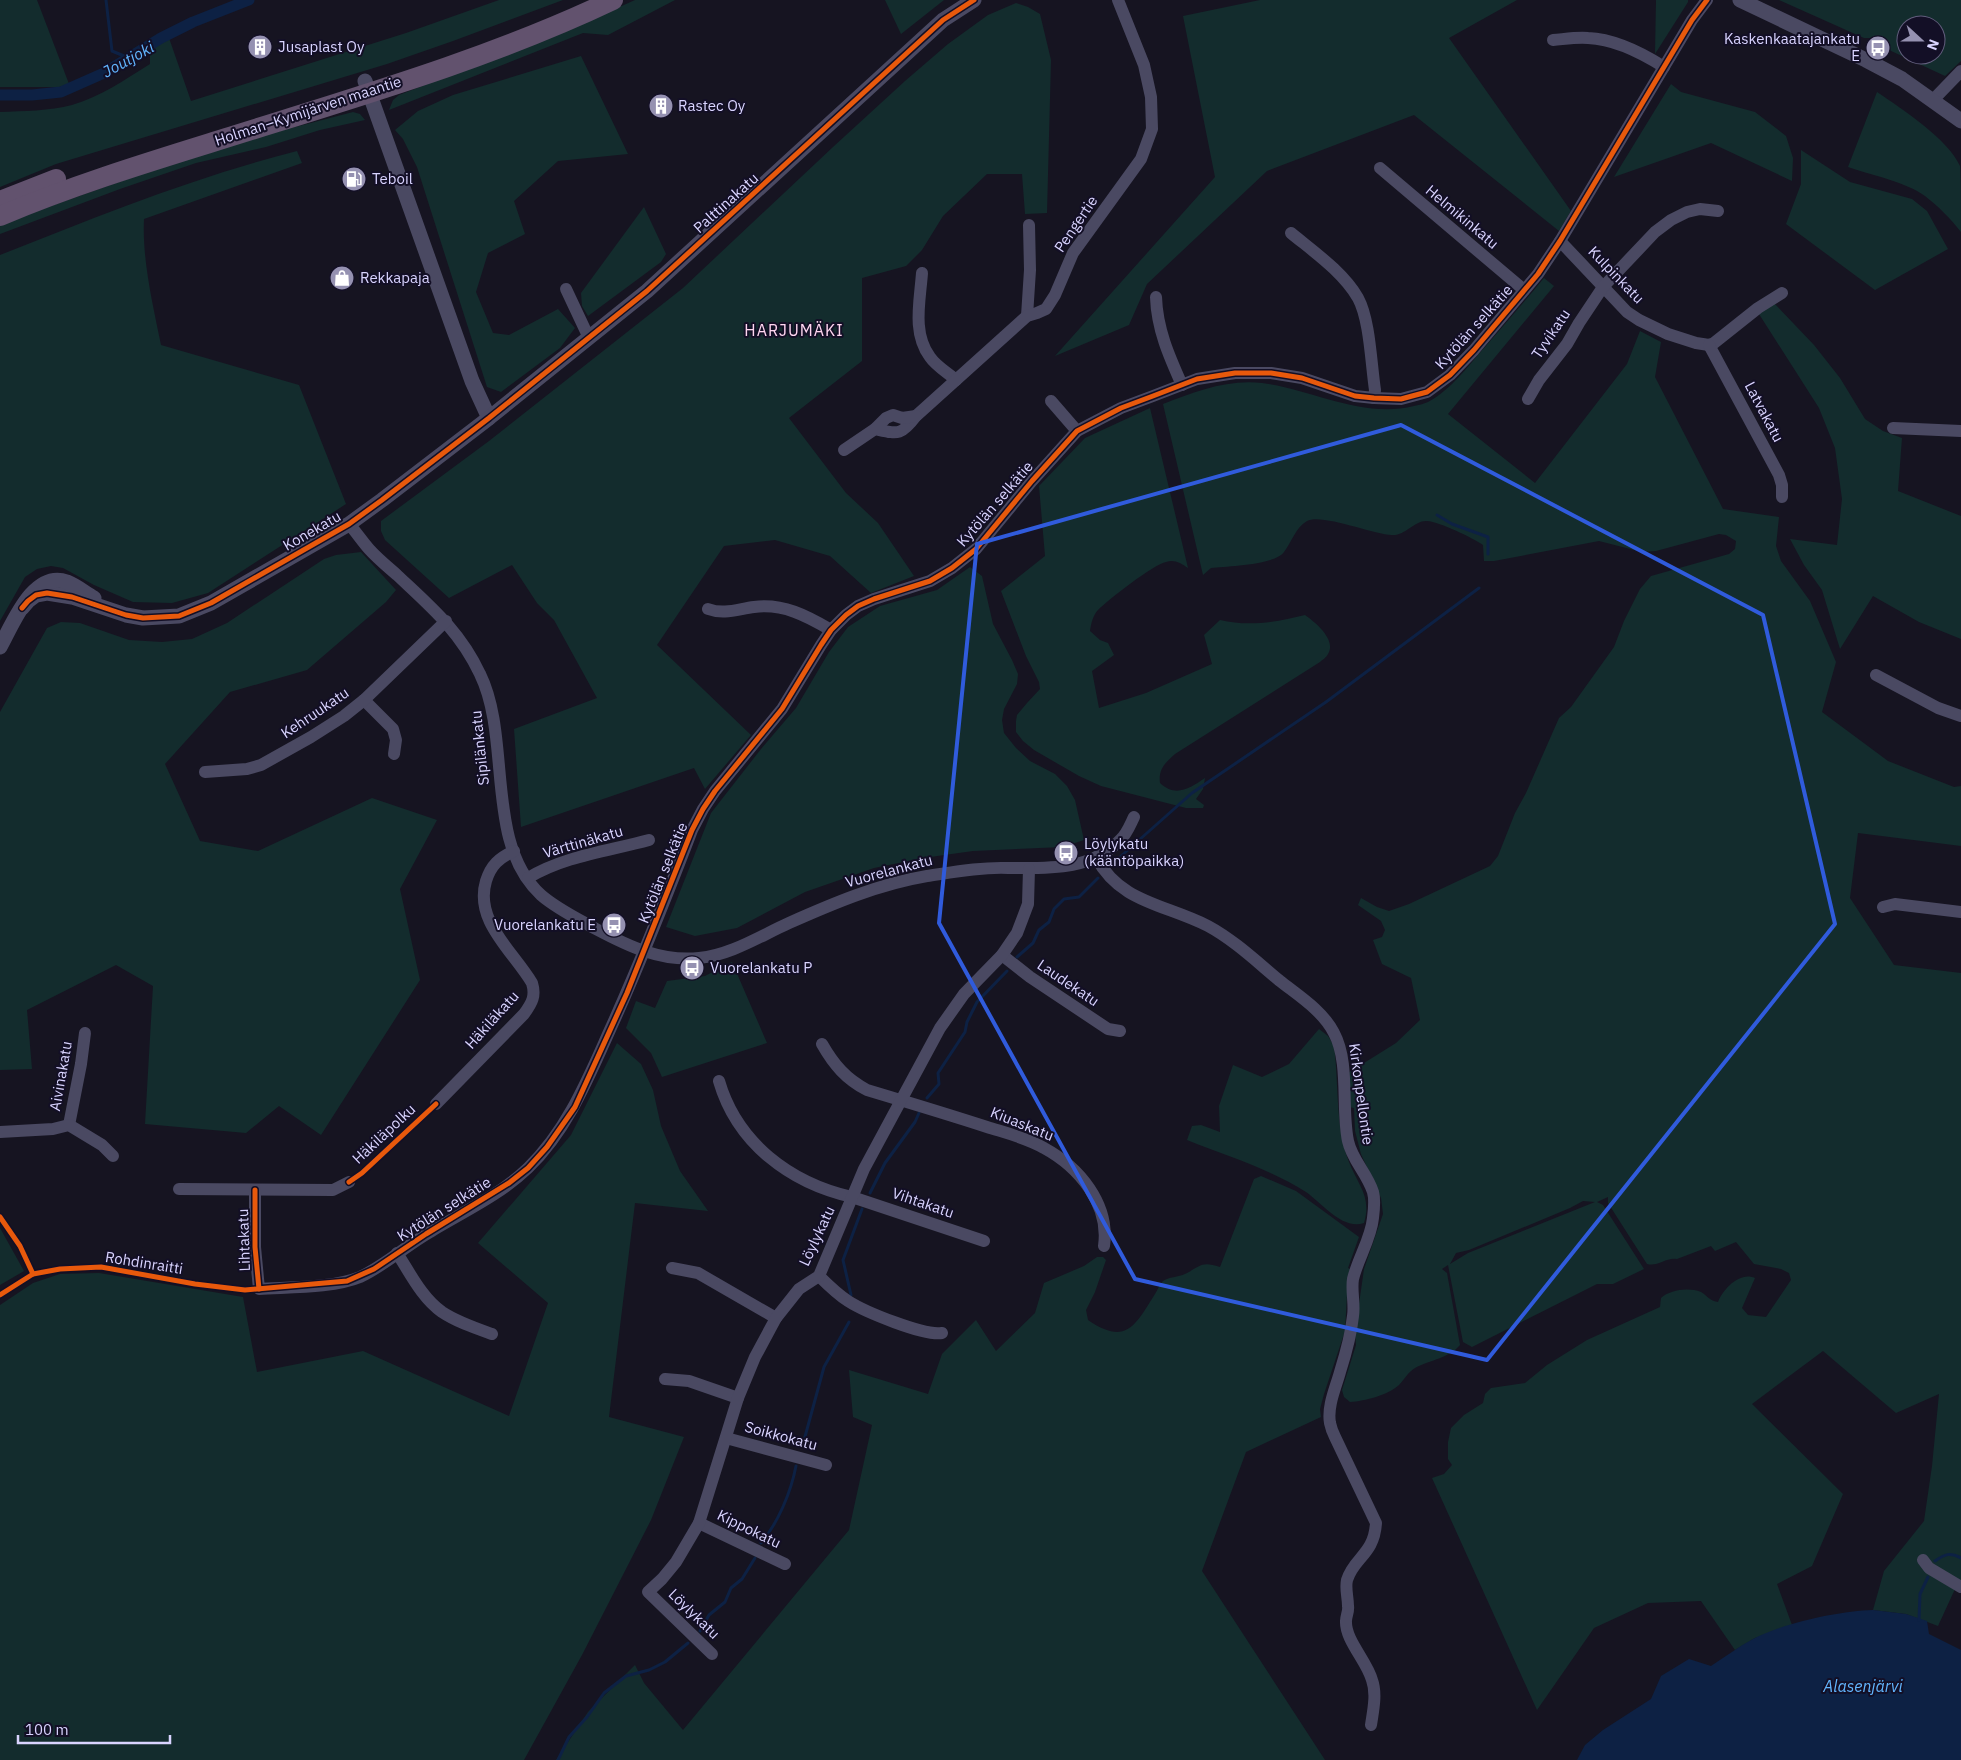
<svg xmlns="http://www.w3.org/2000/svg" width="1961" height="1760" font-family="'IBM Plex Sans',sans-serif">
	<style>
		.green { fill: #132c2d; fill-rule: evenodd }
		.water { fill: #0d2144 }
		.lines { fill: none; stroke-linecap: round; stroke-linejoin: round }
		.stream { stroke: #0d2144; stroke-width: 3 }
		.canal { stroke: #0d2144; stroke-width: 11 }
		.minor { stroke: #4a4962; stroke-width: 12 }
		.tertiary { stroke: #4a4962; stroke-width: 15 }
		.trunk { stroke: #62526e; stroke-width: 20 }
		.cycleway-casing { stroke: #130f26; stroke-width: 8 }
		.cycleway { stroke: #e8590c; stroke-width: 5 }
		.marked { fill: none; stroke: #305bdc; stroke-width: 4; stroke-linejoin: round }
		.labels { text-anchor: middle; stroke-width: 4; stroke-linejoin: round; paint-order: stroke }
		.poi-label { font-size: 15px; fill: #d9d4ff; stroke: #130f26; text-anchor: start }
		.street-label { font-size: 15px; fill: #d9d4ff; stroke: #130f26 }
		.water-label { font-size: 16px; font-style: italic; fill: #62b6ff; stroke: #130f26 }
		.neighbourhood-label { font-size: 16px; letter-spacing: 1px; fill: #ffd6f0; stroke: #130f26 }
	</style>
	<rect width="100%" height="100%" fill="#161421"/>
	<!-- green -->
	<g class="green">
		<path d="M0 0H37L69 84 59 87H0Z"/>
		<path d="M499 0H563L453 41 387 64 56 164 0 187V112C24 111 49 111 72 105 100 97 126 79 150 64V49L169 38 191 101 406 33Z"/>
		<path d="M635 0H675L608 35 583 33 389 110 393 100 399 95 575 27Z"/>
		<path d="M885 0H944L901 34Z"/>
		<path d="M1260 0H1517L1449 38 1571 211 1559 231 1414 115 1267 171 1147 284 1129 325 1055 356 1215 177 1183 16Z"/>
		<path d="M1656 0H1688V2L1655 54Z"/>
		<path d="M1779 0H1961V61L1945 76 1889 50 1875 38H1864ZM1906 25H1936V55H1906Z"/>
		<path d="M1016 3 1028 7 1040 14 1051 60 1047 213 1025 214 1022 174H987L943 216 922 250 906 266 862 278V361L789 418 846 493 878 523 914 576 871 593 830 556 775 540 724 546 657 645 751 735 705 789 694 768 521 827 514 729 597 698 554 620 537 603 512 565 449 598 385 540 381 531V521L489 441 683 288 833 147 905 81 948 44 988 15Z"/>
		<path d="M581 56 628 154 558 161 514 201 525 234 488 253 476 292 493 333 509 335 558 309 575 328 560 348 501 392 487 387 417 167 403 139 395 130 418 111 453 95Z"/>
		<path d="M1671 84 1681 92 1755 112 1786 136 1793 158 1792 181 1711 143 1614 177Z"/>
		<path d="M1877 92C1902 109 1948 139 1960 166 1961 175 1961 220 1961 232 1951 219 1938 206 1925 196 1906 182 1871 175 1848 167Z"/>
		<path d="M353 112 360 114 365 120 320 130 266 147 196 163 120 189 0 234V224L215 148Z"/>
		<path d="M1801 150 1850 182 1912 199 1927 211 1948 249 1875 290 1786 224 1801 184Z"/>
		<path d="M297 151 302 163 144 219C142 260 153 305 161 345L299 385 346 504 208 593 172 603 133 602 94 585 63 568 51 566 37 569 25 577 0 621V255C98 216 195 177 297 151Z"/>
		<path d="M644 207 666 254 661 262 588 316 582 306 581 293Z"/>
		<path d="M1544 278 1554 286 1448 414 1535 483 1627 364 1640 331 1661 342 1655 377 1723 509 1779 517 1776 546 1781 561 1810 601 1836 662 1822 712 1888 761 1954 787 1961 786V846L1858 833 1850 898 1894 965 1961 973V1592L1955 1589 1938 1626 1906 1614 1873 1610 1884 1571 1924 1521 1932 1466 1939 1394 1896 1413 1823 1351 1752 1404 1843 1494 1812 1566 1777 1584 1792 1625 1755 1638 1735 1650 1701 1601 1648 1603 1594 1628 1537 1710 1432 1478 1444 1474 1452 1465 1448 1459V1442L1451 1428 1464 1415 1483 1403 1485 1394 1491 1388 1525 1383 1547 1365 1587 1340 1660 1307 1661 1298C1670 1290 1688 1287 1701 1292 1708 1296 1708 1300 1718 1302 1723 1289 1740 1271 1755 1278L1742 1308 1748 1315 1766 1317 1791 1280 1789 1273 1781 1269 1754 1264 1736 1242 1715 1251 1711 1246 1677 1259C1666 1257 1658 1267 1647 1264L1608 1203V1197L1597 1202 1603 1205 1644 1269 1613 1284H1597L1472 1347 1463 1342 1448 1265 1442 1269 1447 1273 1460 1345C1449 1358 1430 1360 1415 1368 1408 1372 1404 1380 1399 1385 1388 1395 1365 1401 1350 1402L1344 1397 1342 1390 1356 1345 1355 1332 1364 1269 1383 1214 1381 1198 1361 1154 1355 1131 1354 1108 1349 1107 1348 1073 1396 1043 1420 1020 1411 978 1382 964 1373 940 1382 937 1385 930 1381 921 1358 905 1361 898 1377 907 1389 911 1409 904 1490 866 1498 856 1515 813 1526 793 1559 718 1571 707 1614 647 1624 621 1640 589 1651 576 1729 554 1735 549 1736 541 1726 535 1719 534 1656 551 1642 552 1599 541 1494 561H1484L1483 545C1473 538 1440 522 1427 521 1415 520 1405 536 1392 535 1372 534 1321 513 1307 521 1296 527 1291 543 1284 552 1275 565 1228 566 1211 568L1203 575 1163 404C1194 392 1227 379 1262 383 1312 389 1362 419 1414 406 1418 405 1424 404 1428 402 1452 389 1468 366 1485 347 1505 324 1525 301 1544 278ZM1583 1201 1595 1202 1468 1253 1450 1264 1456 1253 1469 1250 1570 1208Z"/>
		<path d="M1773 302 1814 345 1840 378 1865 419 1883 431 1902 438 1898 491 1961 516V639L1919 622 1873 596 1840 649 1822 590 1804 565 1790 539 1837 545 1842 499 1835 448 1819 408 1759 314Z"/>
		<path d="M1150 408 1188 568C1181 563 1174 559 1166 562 1154 564 1108 600 1098 610 1093 615 1091 624 1090 631L1100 640 1108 643 1114 655 1092 671 1099 708 1146 693 1212 664 1204 635 1220 620C1249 627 1277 622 1305 615 1315 622 1337 640 1328 654 1327 657 1322 660 1320 662L1175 754C1166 762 1158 769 1160 783 1176 798 1190 788 1205 778L1203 789 1196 799 1204 805 1203 808H1186L1101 786 1079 776 1034 750 1023 741 1016 732V721L1017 715 1027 703 1040 689 1039 682 1026 656 1001 591 1045 556 1039 486 1085 438Z"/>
		<path d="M361 552 396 590 386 602 307 670 230 692 165 764 200 841 258 851 372 798 437 820 400 889 420 980 321 1135 279 1106 246 1133 145 1124 153 986 116 965 27 1010 32 1069 0 1070V712L47 628 61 622 80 623 129 640 162 642 192 639 227 623 324 559 336 555Z"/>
		<path d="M970 567 982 576 993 624 1012 660 1018 674 1017 684 1004 709 1002 720 1004 733 1016 748 1030 761 1055 774 1067 786 1075 800 1084 840 1063 847 973 851 923 858 874 868 805 892 737 928 695 936 666 927 711 813 761 749 796 708 829 652 848 627 880 606 937 590Z"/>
		<path d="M732 962 767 1043 662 1077 651 1053 626 1028 636 1001 655 1008 667 981 705 976Z"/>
		<path d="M1319 1029 1328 1036 1334 1046C1339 1082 1335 1127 1349 1162 1358 1185 1372 1197 1364 1223 1342 1230 1323 1204 1306 1192 1270 1169 1227 1156 1187 1140L1192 1126 1201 1125 1220 1132 1219 1106 1233 1065 1262 1077 1289 1064Z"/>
		<path d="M617 1043 641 1064 653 1090 661 1126 680 1171 708 1211 635 1203 609 1417 684 1437 651 1520 582 1655 524 1760H0V1305L33 1283 60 1274 99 1273 243 1297 257 1372 363 1351 509 1416 548 1303 478 1243 571 1135Z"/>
		<path d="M1261 1176 1296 1191 1359 1237 1348 1268 1352 1270 1347 1295 1345 1331 1324 1394 1320 1409 1321 1417 1246 1452 1202 1571 1325 1760H556L588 1712 635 1665 644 1683 683 1730 849 1530 872 1425 853 1417 849 1370 928 1394 942 1354 976 1320 996 1351 1035 1313 1044 1283 1084 1266 1097 1257H1103L1106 1260 1095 1292 1086 1310 1088 1320C1126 1346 1135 1326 1155 1294 1157 1291 1160 1284 1163 1281 1168 1277 1179 1277 1185 1274 1201 1266 1201 1261 1220 1267L1254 1179Z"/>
		<path d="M0 1228 24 1271 0 1285Z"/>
	</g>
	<!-- water -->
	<path class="water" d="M1873 1610 1906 1614 1927 1621 1929 1634 1961 1650V1760H1577L1585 1745 1603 1730 1651 1699 1661 1676 1689 1659 1711 1666C1725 1657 1738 1647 1753 1639 1783 1623 1839 1611 1873 1610Z"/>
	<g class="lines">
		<!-- stream -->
		<g class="stream">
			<path d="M106 0 112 51 129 58"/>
			<path d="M1437 515 1452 524 1488 537V554"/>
			<path d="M1111 865 1192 793 1326 702 1479 588"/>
			<path d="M1017 957 1033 943 1039 930 1049 922 1054 909 1064 899 1079 897 1098 878"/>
			<path d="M927 1098 939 1084 938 1073 965 1032 967 1022 977 1002 1007 971"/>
			<path d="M870 1193 885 1163 915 1122 919 1113"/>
			<path d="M851 1295 843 1260 862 1209"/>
			<path d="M803 1444 824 1367 849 1322"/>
			<path d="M761 1543C778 1523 791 1492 796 1466"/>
			<path d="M1935 1561C1945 1554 1950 1552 1961 1558"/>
			<path d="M1919 1620 1920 1594 1928 1577"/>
			<path d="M700 1631 709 1615 725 1602 731 1588 742 1579 755 1558"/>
			<path d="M558 1760 569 1737 587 1717 604 1693 626 1676 649 1670 665 1662 688 1643"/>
		</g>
		<!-- canal -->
		<path class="canal" d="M0 95H32L61 92 104 73 161 38 193 22 249 0"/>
		<!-- minor -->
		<g class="minor">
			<path d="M1553 40C1565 39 1577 37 1588 38 1615 39 1642 53 1664 67"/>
			<path d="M1933 100 1961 71"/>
			<path d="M1380 168 1524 290"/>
			<path d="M1291 233C1314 252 1343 272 1358 298 1370 320 1371 364 1375 390L1374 398"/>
			<path d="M1560 241 1627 312 1639 320 1668 334 1696 343 1709 345 1714 343 1758 308 1782 293"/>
			<path d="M922 273C920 301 912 333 930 357 936 366 948 373 956 380"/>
			<path d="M566 289 589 338"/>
			<path d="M1156 297C1157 329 1169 356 1182 385"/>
			<path d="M1027 316 1030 270 1029 225"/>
			<path d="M1709 345 1779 475 1782 485V497"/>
			<path d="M1528 399 1539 380 1567 344 1579 323 1603 287 1655 232 1671 220 1687 212 1700 209 1718 211"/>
			<path d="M1051 401 1077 431"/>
			<path d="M1893 428 1961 431"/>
			<path d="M875 429C898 434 901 436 916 416L1027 316 1037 313 1046 309 1055 295 1073 253 1141 159 1152 129 1151 97 1144 65 1118 0"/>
			<path d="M844 450 875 429 886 418 893 415 902 418 916 416"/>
			<path d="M349 524C356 532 362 541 369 549 378 559 388 567 397 575 430 606 460 631 480 674 512 739 484 843 541 895 557 909 578 919 596 929 628 946 661 962 699 958 731 955 760 936 789 923 834 903 879 884 927 876 954 872 981 867 1008 868 1046 868 1092 871 1120 840 1127 834 1130 825 1134 817"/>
			<path d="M708 609C724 615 738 609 754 607 783 603 807 616 831 630"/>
			<path d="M1876 675 1938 708 1961 716"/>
			<path d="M364 700 393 729 396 740 394 754"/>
			<path d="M205 772 247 769 261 765 311 737 344 716 364 700 446 621"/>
			<path d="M1096 857C1120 903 1165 904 1208 926 1234 940 1257 962 1280 981 1299 996 1323 1011 1334 1033 1350 1063 1341 1107 1348 1141 1352 1160 1367 1173 1373 1192 1375 1199 1374 1210 1373 1218 1371 1239 1358 1258 1353 1279 1351 1291 1355 1304 1353 1316 1351 1335 1346 1353 1340 1372 1336 1387 1327 1406 1330 1423 1331 1428 1333 1433 1335 1437L1376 1523C1374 1555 1354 1557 1347 1580 1345 1589 1348 1597 1348 1606 1349 1611 1346 1616 1346 1621 1345 1640 1367 1661 1372 1680 1377 1694 1373 1711 1371 1725"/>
			<path d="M528 878C564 856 609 851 649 840"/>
			<path d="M1883 907 1895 904 1961 912"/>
			<path d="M1002 955 1030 977 1108 1029 1120 1031"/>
			<path d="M822 1044C834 1065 846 1079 867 1090 907 1102 947 1114 987 1127 1006 1133 1027 1138 1044 1148 1079 1167 1110 1204 1104 1246"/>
			<path d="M719 1081C737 1143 790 1183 852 1197L984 1241"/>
			<path d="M436 1104 524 1014C532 1003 536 996 532 983 513 951 474 921 486 881 491 865 499 858 514 851"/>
			<path d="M69 1125 81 1064 85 1033"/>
			<path d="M0 1132 53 1129 69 1125 102 1145 113 1156"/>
			<path d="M179 1189 333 1190 349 1182"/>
			<path d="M255 1190V1247L259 1289C288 1287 334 1288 360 1277 384 1266 407 1245 430 1232 463 1212 500 1195 528 1168 567 1130 587 1081 609 1032 639 966 666 898 692 830L703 809 715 791 782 709 821 645 831 630 846 615 858 606 874 599 930 581 952 568 976 549 1032 481 1077 431 1121 408 1153 396 1197 379 1235 373H1271L1302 378 1355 396 1374 398 1401 399 1427 392 1450 375 1474 350 1538 274 1560 241 1692 20 1707 0"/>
			<path d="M397 1253C410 1273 422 1298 442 1312 457 1322 475 1328 492 1334"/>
			<path d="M672 1268 698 1273 776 1318"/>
			<path d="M819 1276C828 1285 837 1294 848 1301 865 1312 924 1336 942 1333"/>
			<path d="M665 1379 689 1381 738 1398"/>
			<path d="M726 1438 826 1465"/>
			<path d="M699 1523 785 1564"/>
			<path d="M1923 1560 1929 1568 1961 1587"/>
			<path d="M712 1654 648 1592 662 1579 676 1562 699 1523 738 1398 755 1357 776 1318 799 1289 819 1276 864 1169 940 1028 964 994 1002 955 1017 933 1028 904 1029 869"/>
		</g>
		<!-- tertiary -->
		<g class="tertiary">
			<path d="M1740 0 1866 60 1902 79 1961 121"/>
			<path d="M365 81 472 381 489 418"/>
			<path d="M22 608 28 601 36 595 47 593 72 597 126 615 143 618 179 616 211 603 349 524 382 500 489 418 647 291 943 20 974 0"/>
			<path d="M0 647C13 624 33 570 67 582 77 586 85 593 94 598"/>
		</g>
		<!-- trunk -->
		<g class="trunk">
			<path d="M0 201 56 179"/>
			<path d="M0 216C69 187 139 165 210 143 346 100 485 61 613 0"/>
		</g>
		<defs>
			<g id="cycleway">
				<path d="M22 608 28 601 36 595 47 593 72 597 126 615 143 618 179 616 211 603 349 524 382 500 489 418 647 291 943 20 974 0"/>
				<path d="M349 1182 362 1173 436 1104"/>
				<path d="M255 1190V1247L259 1289"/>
				<path d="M0 1217 20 1246 33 1274"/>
				<path d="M0 1295 33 1274 60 1269 101 1267 195 1284 245 1290 347 1281 374 1269 426 1234 509 1183 528 1168 547 1147 575 1107 627 993 692 830 703 809 715 791 782 709 821 645 831 630 846 615 858 606 874 599 930 581 952 568 976 549 1032 481 1077 431 1121 408 1153 396 1197 379 1235 373H1271L1302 378 1355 396 1374 398 1401 399 1427 392 1450 375 1474 350 1538 274 1560 241 1692 20 1707 0"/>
			</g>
		</defs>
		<!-- cycleway casing -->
		<use href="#cycleway" class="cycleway-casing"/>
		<!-- cycleway -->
		<use href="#cycleway" class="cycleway"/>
	</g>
	<!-- marked area -->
	<path class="marked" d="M1401 425 1763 615 1835 924 1487 1360 1135 1279 939 923 977 544Z"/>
	<!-- icons -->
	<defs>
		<symbol id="building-disc" viewBox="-11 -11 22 22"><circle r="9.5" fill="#9591b1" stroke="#130f26"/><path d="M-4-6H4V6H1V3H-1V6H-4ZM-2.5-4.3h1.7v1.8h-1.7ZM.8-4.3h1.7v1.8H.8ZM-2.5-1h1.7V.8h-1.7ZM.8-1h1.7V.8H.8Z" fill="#fff"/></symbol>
		<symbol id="bus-disc" viewBox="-11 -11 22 22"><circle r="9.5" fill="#9591b1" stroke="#130f26"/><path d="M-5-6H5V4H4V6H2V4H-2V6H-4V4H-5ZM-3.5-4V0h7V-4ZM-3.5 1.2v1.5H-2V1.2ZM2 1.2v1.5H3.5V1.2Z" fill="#fff"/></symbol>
		<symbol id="fuel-disc" viewBox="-11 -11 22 22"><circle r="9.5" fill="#9591b1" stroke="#130f26"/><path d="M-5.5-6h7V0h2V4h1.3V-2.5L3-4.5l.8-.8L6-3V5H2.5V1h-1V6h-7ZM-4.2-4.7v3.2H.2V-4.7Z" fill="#fff"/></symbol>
		<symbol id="shop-disc" viewBox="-11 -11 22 22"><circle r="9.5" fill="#9591b1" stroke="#130f26"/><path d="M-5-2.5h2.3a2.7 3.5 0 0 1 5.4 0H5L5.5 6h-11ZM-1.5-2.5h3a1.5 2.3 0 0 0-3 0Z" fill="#fff"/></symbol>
	</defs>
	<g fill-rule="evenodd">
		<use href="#building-disc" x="246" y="33" width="28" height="28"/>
		<use href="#bus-disc" x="1864" y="34" width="28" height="28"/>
		<use href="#building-disc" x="647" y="92" width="28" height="28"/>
		<use href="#fuel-disc" x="340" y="165" width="28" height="28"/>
		<use href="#shop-disc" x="328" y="264" width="28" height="28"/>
		<use href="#bus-disc" x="1052" y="839" width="28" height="28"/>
		<use href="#bus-disc" x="600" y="911" width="28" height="28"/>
		<use href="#bus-disc" x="678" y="954" width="28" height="28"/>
	</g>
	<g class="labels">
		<!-- poi labels -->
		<g class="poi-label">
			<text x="1860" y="44" text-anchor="end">Kaskenkaatajankatu<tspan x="1860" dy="17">E</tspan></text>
			<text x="278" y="52">Jusaplast Oy</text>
			<text x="678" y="111">Rastec Oy</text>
			<text x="372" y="184">Teboil</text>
			<text x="360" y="283">Rekkapaja</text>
			<text x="1084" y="849">Löylykatu<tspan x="1084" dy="17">(kääntöpaikka)</tspan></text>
			<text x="596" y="930" text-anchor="end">Vuorelankatu E</text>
			<text x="710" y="973">Vuorelankatu P</text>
		</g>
		<!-- street labels -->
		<g class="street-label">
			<text transform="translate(308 111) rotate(-18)" y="5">Holman–Kymijärven maantie</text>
			<text transform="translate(726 203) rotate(-42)" y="5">Palttinakatu</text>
			<text transform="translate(1462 217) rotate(40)" y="5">Helmikinkatu</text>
			<text transform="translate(1076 224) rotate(-56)" y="5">Pengertie</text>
			<text transform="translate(1616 275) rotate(46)" y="5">Kulpinkatu</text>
			<text transform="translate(1474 327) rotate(-48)" y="5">Kytölän selkätie</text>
			<text transform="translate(1551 334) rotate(-56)" y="5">Tyvikatu</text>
			<text transform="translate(1764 412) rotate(62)" y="5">Latvakatu</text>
			<text transform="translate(995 504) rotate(-49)" y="5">Kytölän selkätie</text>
			<text transform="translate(312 531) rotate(-30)" y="5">Konekatu</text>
			<text transform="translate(315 713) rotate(-34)" y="5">Kehruukatu</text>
			<text transform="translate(480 748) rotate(-96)" y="5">Sipilänkatu</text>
			<text transform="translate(583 842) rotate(-16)" y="5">Värttinäkatu</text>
			<text transform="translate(889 871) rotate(-15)" y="5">Vuorelankatu</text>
			<text transform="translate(663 873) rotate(-68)" y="5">Kytölän selkätie</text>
			<text transform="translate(1068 983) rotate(34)" y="5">Laudekatu</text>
			<text transform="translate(492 1020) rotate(-48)" y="5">Häkiläkatu</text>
			<text transform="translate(61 1076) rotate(-80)" y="5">Aivinakatu</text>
			<text transform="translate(1361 1094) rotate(82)" y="5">Kirkonpellontie</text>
			<text transform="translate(1022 1124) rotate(22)" y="5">Kiuaskatu</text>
			<text transform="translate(384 1134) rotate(-43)" y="5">Häkiläpolku</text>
			<text transform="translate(923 1203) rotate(19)" y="5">Vihtakatu</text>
			<text transform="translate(444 1209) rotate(-32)" y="5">Kytölän selkätie</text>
			<text transform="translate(817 1236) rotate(-65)" y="5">Löylykatu</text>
			<text transform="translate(244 1240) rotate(-92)" y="5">Lihtakatu</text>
			<text transform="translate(144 1263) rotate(9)" y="5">Rohdinraitti</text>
			<text transform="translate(781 1436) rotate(15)" y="5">Soikkokatu</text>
			<text transform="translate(749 1529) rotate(26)" y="5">Kippokatu</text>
			<text transform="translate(694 1614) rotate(44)" y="5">Löylykatu</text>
		</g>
		<!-- water labels -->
		<g class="water-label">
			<text transform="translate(128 59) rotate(-29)" y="6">Joutjoki</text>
			<text x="1863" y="1692">Alasenjärvi</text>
		</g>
		<!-- neighbourhood labels -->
		<g class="neighbourhood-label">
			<text x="794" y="336">HARJUMÄKI</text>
		</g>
	</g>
	<!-- north arrow -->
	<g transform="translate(1921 40) rotate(111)"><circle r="24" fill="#130f26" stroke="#625e7d"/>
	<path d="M0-4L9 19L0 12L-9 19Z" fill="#9591b1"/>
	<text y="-8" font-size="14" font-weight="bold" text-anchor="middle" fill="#d9d4ff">N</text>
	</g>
	<!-- scale -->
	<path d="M18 1735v8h152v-8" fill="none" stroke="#d9d4ff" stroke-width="2.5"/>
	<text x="25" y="1735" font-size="15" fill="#d9d4ff" stroke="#130f26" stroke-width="4" paint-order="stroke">100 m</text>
</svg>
